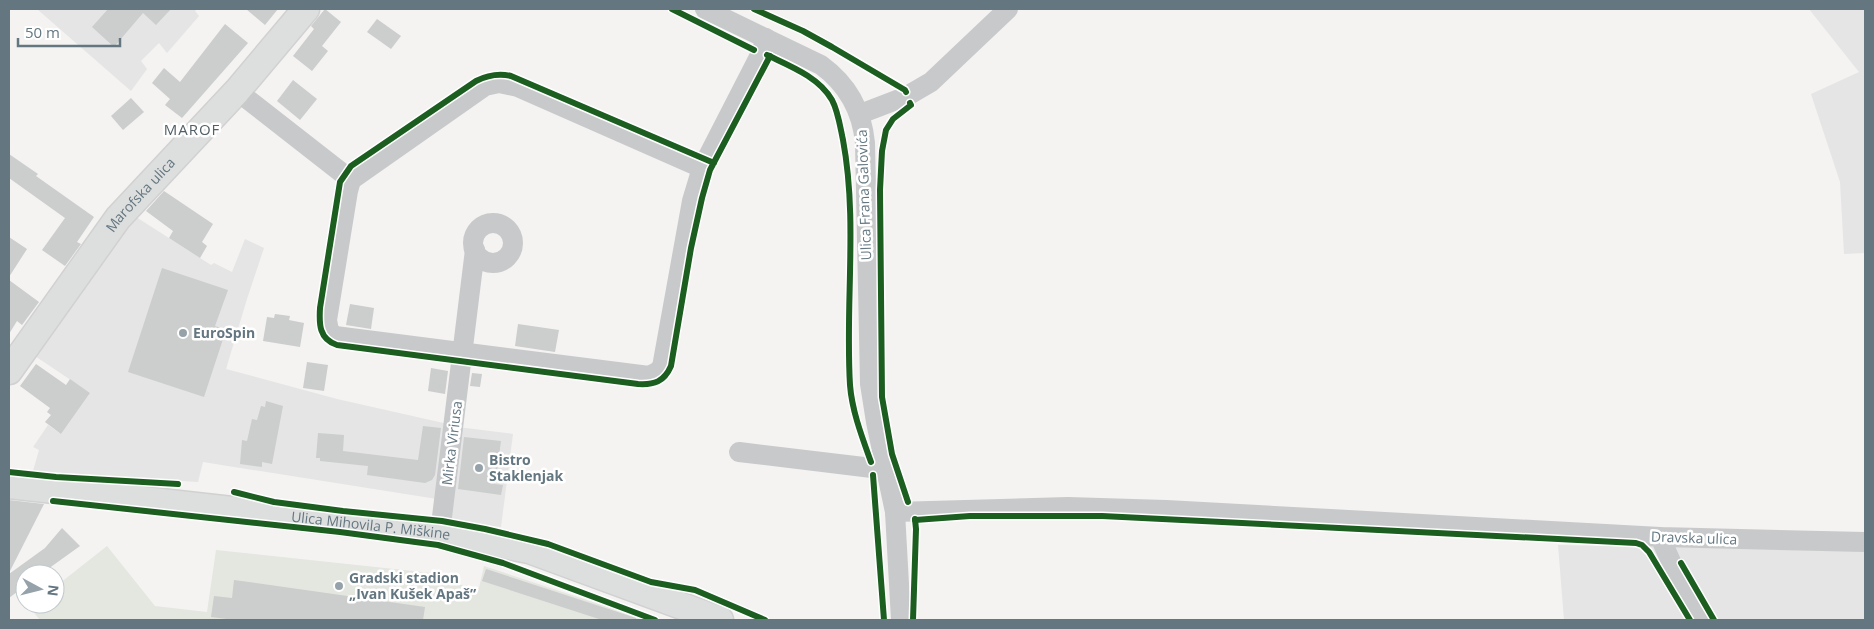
<svg xmlns="http://www.w3.org/2000/svg" width="1874" height="629" font-family="'Open Sans',sans-serif">
	<style>
		.built { fill: #e4e5e4 }
		.green { fill: #e4e6e0 }
		.building { fill: #cccdcd }
		.lines { fill: none; stroke-linecap: round; stroke-linejoin: round }
		.major-casing { stroke: #d1d1d1; stroke-width: 29 }
		.minor { stroke: #c8c9ca; stroke-width: 20 }
		.major { stroke: #dddede; stroke-width: 26 }
		.cycleway-casing { stroke: #fff; stroke-width: 9 }
		.cycleway { stroke: #1b5e20; stroke-width: 6 }
		.poi-dot { fill: #96a2a9; stroke: #fff; stroke-width: 2 }
		.labels { text-anchor: middle; stroke-width: 5; stroke-linejoin: round; paint-order: stroke }
		.street-label { font-size: 14px; fill: #647781; stroke: #fff }
		.poi-label { font-size: 14px; font-weight: bold; fill: #647781; stroke: #fff; text-anchor: start }
		.neighbourhood-label { font-size: 15px; letter-spacing: 1px; fill: #525f66; stroke: #fff }
	</style>
	<rect width="100%" height="100%" fill="#f4f3f2"/>
	<!-- built -->
	<g class="built">
		<path d="M37 9H197L195 11 199 16 167 53 159 43 141 61 147 69 131 91Z"/>
		<path d="M1809 9H1865V253L1844 254 1840 182 1811 94 1859 72Z"/>
		<path d="M133 215 211 265 214 263 232 272 245 239 264 248 247 299 226 369 337 399 448 424 437 499 203 462 198 482 33 471 39 450 33 447 48 425 61 434 90 393 35 356Z"/>
		<path d="M458 427 513 434 501 527 446 520Z"/>
		<path d="M1558 545 1865 551V620H1564Z"/>
	</g>
	<!-- green -->
	<path class="green" d="M107 546 155 606 207 612 216 550 441 574 456 584 479 588 484 566 647 620H40L30 608 34 604H55V587Z"/>
	<!-- building -->
	<g class="building">
		<path d="M108 9H171L156 25 143 13 114 47 92 27Z"/>
		<path d="M246 9H278L265 25Z"/>
		<path d="M325 9 341 22 322 46 328 51 312 71 293 56 314 29 311 26Z"/>
		<path d="M377 19 401 36 391 49 367 32Z"/>
		<path d="M225 24 248 43 182 118 165 105 170 99 152 83 164 68 180 82Z"/>
		<path d="M293 80 317 99 300 120 277 101Z"/>
		<path d="M131 98 144 112 123 130 111 116Z"/>
		<path d="M9 154 38 174 36 176 94 217 77 242 81 244 65 266 42 250 65 218 9 178Z"/>
		<path d="M164 191 213 224 202 242 207 246 200 258 169 238 173 231 146 211Z"/>
		<path d="M9 237 27 249 9 277Z"/>
		<path d="M162 268 228 290 215 326 226 330 204 397 128 372Z"/>
		<path d="M9 280 39 302 22 325 17 321 9 334Z"/>
		<path d="M350 304 374 308 371 329 346 325Z"/>
		<path d="M275 314 290 316 289 320 304 323 300 347 263 341 267 317 274 318Z"/>
		<path d="M518 324 559 330 555 352 515 346Z"/>
		<path d="M307 362 328 365 324 391 303 388Z"/>
		<path d="M36 364 66 385 70 379 90 393 61 434 45 422 51 415 47 412 50 408 20 386Z"/>
		<path d="M431 368 448 371 445 394 428 391Z"/>
		<path d="M472 373 482 374 480 387 470 386Z"/>
		<path d="M266 401 283 406 272 464 262 462V467L240 464 242 440 247 441 252 419 257 420 261 406 265 407Z"/>
		<path d="M423 426 441 428 435 475 432 480 425 483 367 475 368 466 320 461V458H316L318 433 344 435 343 451 418 460Z"/>
		<path d="M464 437 501 441 495 484 503 485 501 495 458 489Z"/>
		<path d="M9 500 44 504 9 573Z"/>
		<path d="M62 528 80 546 41 574H25V586L9 598V574L45 548Z"/>
		<path d="M486 569 636 618V620H602L482 581Z"/>
		<path d="M234 580 425 607 423 620H235L211 617 214 596 232 598Z"/>
	</g>
	<g class="lines">
		<defs>
			<g id="major">
				<path id="s1" d="M9 371 118 218 237 91 306 9"/>
				<path id="s2" d="M9 485 440 533 529 550 720 620"/>
			</g>
		</defs>
		<!-- major casing -->
		<use href="#major" class="major-casing"/>
		<!-- minor -->
		<g class="minor">
			<path d="M705 9 821 65C847 84 862 111 865 143L870 384 876 422 895 512 901 620"/>
			<path d="M237 91 351 180"/>
			<path d="M860 114 907 96 931 82 1008 9"/>
			<path d="M351 180 348 191 327 320 329 331 335 336 649 376 657 372 662 367 692 201 702 168 761 53 766 38"/>
			<path d="M351 180 485 86 499 83 518 87 702 168"/>
			<circle cx="493" cy="243" r="20"/>
			<path d="M739 452 872 468 885 467"/>
			<path d="M895 512 1068 507 1166 510 1660 537 1865 542"/>
			<path d="M440 533 475 250"/>
			<path d="M1660 537 1685 593 1701 620"/>
		</g>
		<!-- major -->
		<use href="#major" class="major"/>
		<defs>
			<g id="cycleway">
				<path d="M672 9 754 50"/>
				<path d="M754 9 803 31 832 47 905 90 906 92"/>
				<path d="M767 55C790 66 819 77 832 100 838 111 840 126 843 140 858 220 845 304 850 385 852 411 862 437 871 462"/>
				<path d="M714 163 511 76C498 73 488 75 476 81L351 166 340 182 320 308C319 324 319 339 337 345L638 384C654 385 664 382 671 366L691 248 702 198 710 170 770 56"/>
				<path d="M9 472 56 477 178 484"/>
				<path d="M873 475 884 620"/>
				<path d="M234 492 274 502 343 511 442 521 485 529 548 544 651 582 695 590 765 620"/>
				<path d="M53 501 340 532 438 545 503 563 655 620"/>
				<path d="M908 502 892 454 882 397 880 190 882 151 886 130 893 119 911 105 910 103"/>
				<path d="M915 520 970 516H1102L1636 543 1642 545 1649 552 1690 620"/>
				<path d="M1681 563 1714 620"/>
				<path d="M913 620 916 529 915 519"/>
			</g>
		</defs>
		<!-- cycleway casing -->
		<use href="#cycleway" class="cycleway-casing"/>
		<!-- cycleway -->
		<use href="#cycleway" class="cycleway"/>
	</g>
	<!-- markers -->
	<g class="poi-dot">
		<circle cx="183" cy="333" r="5"/>
		<circle cx="479" cy="468" r="5"/>
		<circle cx="339" cy="586" r="5"/>
	</g>
	<g class="labels">
		<!-- street labels -->
		<g class="street-label">
			<text dy="5" stroke="none"><textPath href="#s1" startOffset="220">Marofska ulica</textPath></text>
			<text transform="translate(864 195) rotate(-92)" y="5">Ulica Frana Galovića</text>
			<text transform="translate(452 443) rotate(-83)" y="5">Mirka Viriusa</text>
			<text dy="5" stroke="none"><textPath href="#s2" startOffset="364">Ulica Mihovila P. Miškine</textPath></text>
			<text transform="translate(1694 538) rotate(2)" y="5">Dravska ulica</text>
		</g>
		<!-- poi labels -->
		<g class="poi-label">
			<text x="193" y="338">EuroSpin</text>
			<text x="489" y="465">Bistro<tspan x="489" dy="16">Staklenjak</tspan></text>
			<text x="349" y="583">Gradski stadion<tspan x="349" dy="16">„Ivan Kušek Apaš”</tspan></text>
		</g>
		<!-- neighbourhood labels -->
		<g class="neighbourhood-label">
			<text x="192" y="135">MAROF</text>
		</g>
	</g>
	<!-- border -->
	<rect width="1874" height="629" fill="none" stroke="#647781" stroke-width="20"/>
	<!-- north arrow -->
	<g transform="translate(40 589) rotate(97)"><circle r="24" fill="#ffffff" stroke="#c1c9cd"/>
	<path d="M0-4L9 19L0 12L-9 19Z" fill="#96a2a9"/>
	<text y="-8" font-size="14" font-weight="bold" text-anchor="middle" fill="#647781">N</text>
	</g>
	<!-- scale -->
	<path d="M18 38v8h102v-8" fill="none" stroke="#647781" stroke-width="2.5"/>
	<text x="25" y="38" font-size="15" fill="#647781" stroke="#ffffff" stroke-width="4" paint-order="stroke">50 m</text>
</svg>
